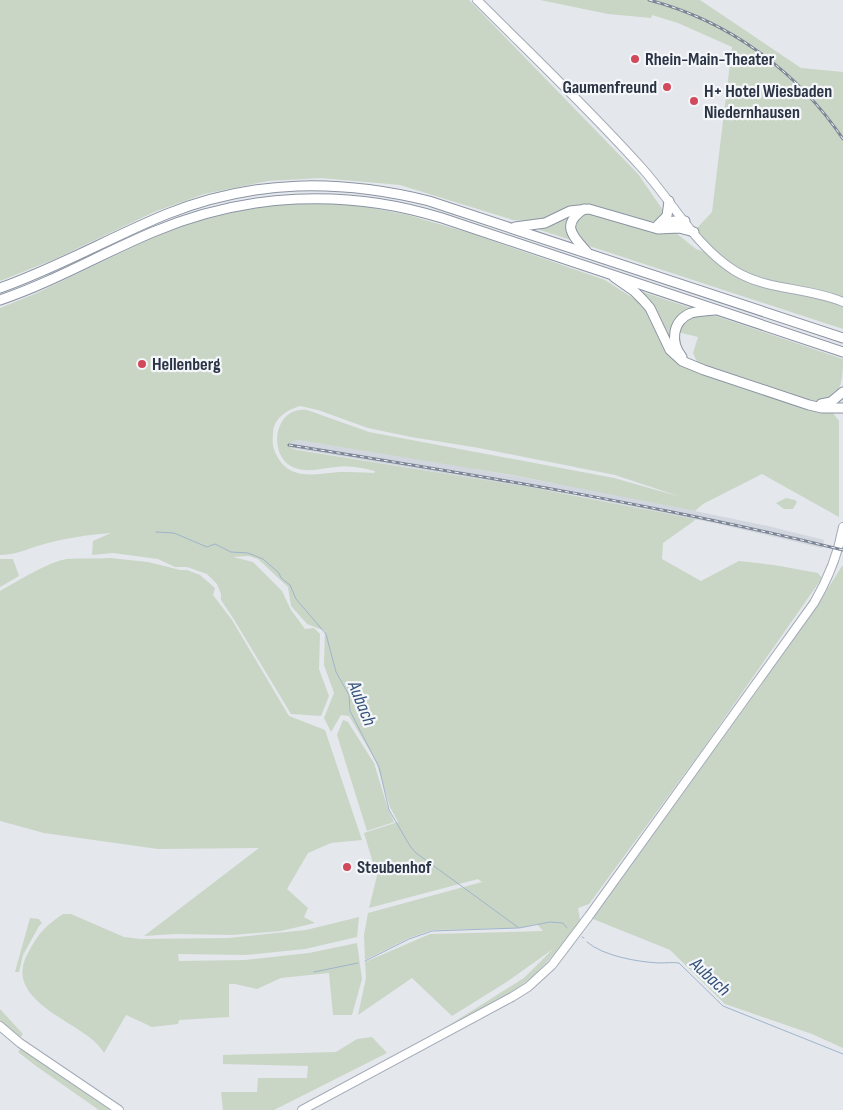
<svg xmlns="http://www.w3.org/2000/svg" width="843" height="1110" font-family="'Sofia Sans Condensed',sans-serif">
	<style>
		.built { fill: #d2d6de }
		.green { fill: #c9d6c5; fill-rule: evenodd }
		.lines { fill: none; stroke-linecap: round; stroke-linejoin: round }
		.stream { stroke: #9fb4cc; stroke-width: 1 }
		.major-casing { stroke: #a3abb8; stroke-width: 10 }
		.highway-casing { stroke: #8b94a3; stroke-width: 11 }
		.major { stroke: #fff; stroke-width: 8 }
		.highway { stroke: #fff; stroke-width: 9 }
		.rail-casing { stroke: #7d8696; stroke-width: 3 }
		.rail { stroke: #f4f6f9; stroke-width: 1; stroke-dasharray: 4; stroke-linecap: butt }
		.poi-dot { fill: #d1495b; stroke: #f4f6f9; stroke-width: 2 }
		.labels { text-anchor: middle; stroke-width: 4.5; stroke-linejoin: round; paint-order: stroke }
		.poi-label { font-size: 18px; font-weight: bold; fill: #2b3445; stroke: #f4f6f9; text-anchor: start }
		.water-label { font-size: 19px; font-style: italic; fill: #34527a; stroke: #f4f6f9 }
	</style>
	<rect width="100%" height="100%" fill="#e4e7ec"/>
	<!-- built -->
	<path class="built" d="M297 440 465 467 592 490 768 526 824 540 822 548 714 523 575 495 291 448 290 442Z"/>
	<!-- green -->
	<g class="green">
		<path d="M0 0H469L638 174 665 213C661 218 656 222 649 222 631 223 608 207 589 205 570 203 557 216 540 220 531 222 522 221 513 220L400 185 321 178 268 181 204 194 154 212 55 259 0 281Z"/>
		<path d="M540 0H700L801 68 843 72V298C809 290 768 286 738 269 721 259 708 244 696 229L712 212 732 47 678 23 652 15 651 18 608 14Z"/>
		<path d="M301 203 352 204 408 215 473 234 605 280 639 302 648 312 682 365 814 411 833 413 839 421V517L762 474 703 504 695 511 517 476 297 440 290 443 291 448 297 450 529 487 695 519 694 521 663 543 662 559 701 581 739 561 774 565 818 573 822 578 702 750 589 904 578 908 580 920C567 938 554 956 538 971 511 997 475 1013 443 1031V1029L524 978 553 949 505 983 452 1016 412 978 358 1015 366 978 365 962 430 934 543 931 537 924 519 928 432 930 409 938 365 960 364 935 368 913 482 882 478 879 369 908 377 876 364 833 398 822 390 807 376 761 349 716 341 715 331 732 324 718 334 693 324 665 325 631 307 624 291 606 288 587 258 559 249 556 233 557 253 562 282 591 291 610 305 629 314 628 320 634 319 669 329 696 321 716 291 714 233 618 221 600V594L217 584 207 574 187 567H175L158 559 113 553 92 555 93 541 111 533C87 535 64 538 41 545 27 549 15 555 0 555V308L37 293 154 237 191 223 253 207ZM300 406 318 410 368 428 411 437 479 448 615 475 681 497 614 478 369 432 307 410C274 405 266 457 295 468 310 473 322 468 337 467 348 465 363 468 375 471L374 473C362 472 351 472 339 472 316 474 290 481 277 456 273 449 272 443 273 434 273 418 287 410 300 406Z"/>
		<path d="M585 212 658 232 676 233 696 249 708 253 740 278 772 289 811 296 839 305 843 307V329L586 245 579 240 573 223Z"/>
		<path d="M572 213C565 224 569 229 574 241L534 228Z"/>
		<path d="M640 291 694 309 686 312 672 347Z"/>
		<path d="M707 313 843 359C843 389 838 406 804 401L699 366 693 353 698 337 678 332C684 316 692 317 707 313Z"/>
		<path d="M786 498 795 500 797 502 793 509H784L776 503Z"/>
		<path d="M110 558 148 562 180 570H187L200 575 215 588 213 595 232 620 289 716 325 730 362 840 331 843 308 853 287 889 308 908 304 917 315 923 281 931 232 935 175 934 144 936 259 848 158 849 44 833 0 821V591C18 581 48 562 67 559 81 558 96 559 110 558Z"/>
		<path d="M0 559H13L19 576 0 587Z"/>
		<path d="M842 566H843V1048L812 1034 725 1004 670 950 593 919 809 618Z"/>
		<path d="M343 720 348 722 374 763 388 809 394 822 367 831 337 735Z"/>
		<path d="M63 914H71L124 937 140 939 228 938 306 930 359 917 357 937 305 949 246 955 178 954 179 961 245 960 309 953 357 943 362 979 352 1015H333L329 973 281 978 257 989 235 984H229V1017L179 1020 178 1024 152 1027 126 1015 104 1053C102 1050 100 1047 97 1044 74 1020 2 999 28 953 39 933 44 927 63 914Z"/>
		<path d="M30 918 39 919 42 923 39 926 23 955 19 972H15Z"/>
		<path d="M0 1009 23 1034 20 1038 0 1021Z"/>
		<path d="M372 1037 387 1053 274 1110H223L221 1092H257L258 1078H307L308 1066 223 1064V1055L336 1052 357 1039Z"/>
		<path d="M21 1048 103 1103 112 1110H99L36 1066 18 1052Z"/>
	</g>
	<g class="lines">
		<!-- stream -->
		<g class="stream">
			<path d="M156 532 174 533 207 547 215 544 231 552 248 553 263 559 279 573 281 578 290 585 296 599 326 634 336 672 349 695 350 711 379 767 389 810 410 846 416 853 519 928 550 922 563 923 567 928"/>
			<path d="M582 937 584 938"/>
			<path d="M587 942C603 956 638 962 659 963 666 963 673 962 679 963L723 1006 843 1054"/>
			<path d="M365 961 409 939 432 931 518 928"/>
			<path d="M314 972 358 963"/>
		</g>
		<defs>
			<g id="major">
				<path d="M477 0C532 55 589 109 641 167 672 201 695 246 735 271 768 291 808 287 843 302"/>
				<path d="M0 1026 20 1043 119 1110"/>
				<path d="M302 1110 512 997 528 987 552 965 589 916 814 603C828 579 838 555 843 527"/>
			</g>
			<g id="highway">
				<path d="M584 209C560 225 573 236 587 252"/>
				<path d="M658 225 667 216 669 201"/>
				<path d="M659 226 674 221H685"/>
				<path d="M515 227 545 223 570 211 589 209 658 229 679 228 694 232"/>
				<path d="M614 277 634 291 643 300 650 308 670 350 682 361 704 370 809 405 822 408H843"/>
				<path d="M0 288C57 268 111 237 167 214 254 179 339 179 429 201L843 338"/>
				<path d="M0 300C53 282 101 254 153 232 245 193 346 188 442 218L843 352"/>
				<path d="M682 357C670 342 672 321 691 313 698 311 707 311 715 310"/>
				<path d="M821 404 831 402 843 392"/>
			</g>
		</defs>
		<!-- major casing -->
		<use href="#major" class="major-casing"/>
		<!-- highway casing -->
		<use href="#highway" class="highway-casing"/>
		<!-- major -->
		<use href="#major" class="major"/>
		<!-- highway -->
		<use href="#highway" class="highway"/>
		<defs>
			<g id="rail">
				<path d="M649 0C729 21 797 71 843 139"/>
				<path d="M289 445C476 475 660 505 843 550"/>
			</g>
		</defs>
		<!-- rail casing -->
		<use href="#rail" class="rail-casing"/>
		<!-- rail -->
		<use href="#rail" class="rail"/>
	</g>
	<!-- markers -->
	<g class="poi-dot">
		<circle cx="635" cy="59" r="5"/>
		<circle cx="667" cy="87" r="5"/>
		<circle cx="694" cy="101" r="5"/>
		<circle cx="142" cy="364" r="5"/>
		<circle cx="347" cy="867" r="5"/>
	</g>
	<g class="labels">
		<!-- poi labels -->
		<g class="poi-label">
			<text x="645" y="65">Rhein-Main-Theater</text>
			<text x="657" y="93" text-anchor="end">Gaumenfreund</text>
			<text x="704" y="97">H+ Hotel Wiesbaden<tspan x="704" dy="21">Niedernhausen</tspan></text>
			<text x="152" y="370">Hellenberg</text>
			<text x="357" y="873">Steubenhof</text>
		</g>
		<!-- water labels -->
		<g class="water-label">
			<text transform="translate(363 703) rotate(68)" y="7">Aubach</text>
			<text transform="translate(711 976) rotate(43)" y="7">Aubach</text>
		</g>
	</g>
</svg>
